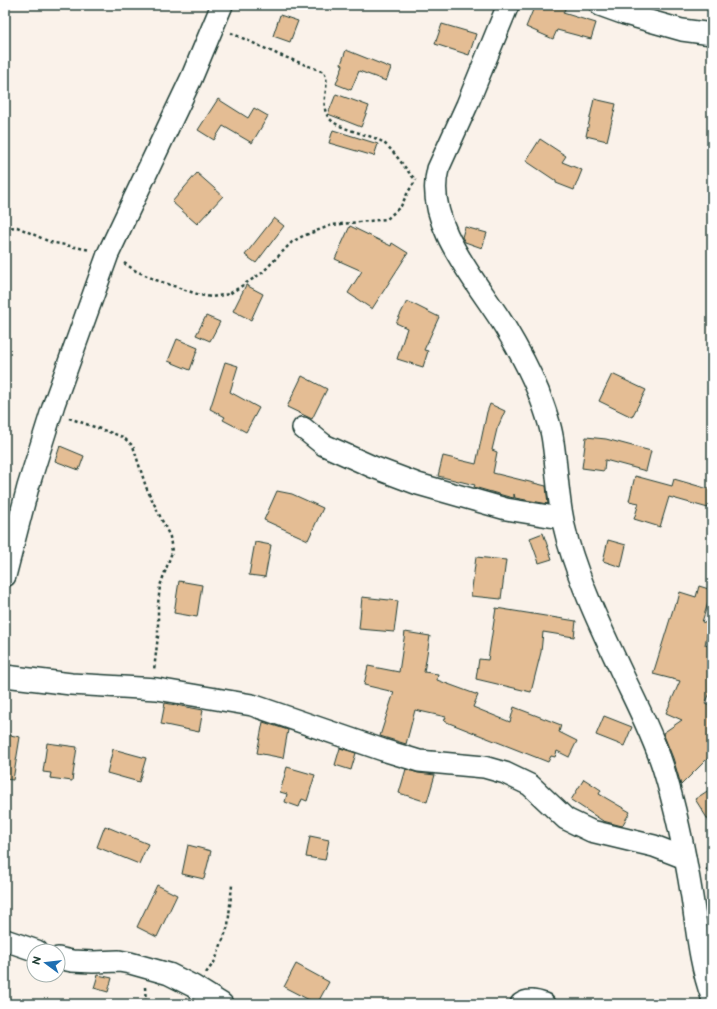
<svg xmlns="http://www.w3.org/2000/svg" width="717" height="1009" font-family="'Balsamiq Sans',sans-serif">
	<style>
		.building { fill: #e4bd94; stroke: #1f3d34 }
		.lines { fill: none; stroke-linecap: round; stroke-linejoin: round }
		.street-casing { stroke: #1f3d34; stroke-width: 24 }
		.path { stroke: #1f3d34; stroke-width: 2.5; stroke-dasharray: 3 3; stroke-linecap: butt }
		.street { stroke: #fff; stroke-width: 21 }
	</style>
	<rect width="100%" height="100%" fill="#faf2ea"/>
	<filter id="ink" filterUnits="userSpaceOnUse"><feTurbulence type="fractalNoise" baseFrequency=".025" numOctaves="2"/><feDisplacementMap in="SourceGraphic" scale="8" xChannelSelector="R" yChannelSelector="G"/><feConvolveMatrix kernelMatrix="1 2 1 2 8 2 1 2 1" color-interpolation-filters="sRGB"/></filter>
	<g filter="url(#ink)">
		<!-- building -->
		<g class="building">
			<path d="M535 5H567L563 13 596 23 591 39 557 30 553 39 526 27Z"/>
			<path d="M280 15 298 21 290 42 273 36Z"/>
			<path d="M442 24 476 34 469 55 435 44Z"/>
			<path d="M346 50 391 68 386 81 359 71 351 90 336 84 343 65 341 64Z"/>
			<path d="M336 94 369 106 361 127 328 114Z"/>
			<path d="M218 99 248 118 254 108 268 116 252 143 223 126 214 140 198 130Z"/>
			<path d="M594 99 616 104 607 141 586 136Z"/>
			<path d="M333 130 378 144 374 156 329 143Z"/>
			<path d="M540 139 566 156 562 162 582 170 574 190 556 183V181L526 161Z"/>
			<path d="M197 173 223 196 197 224 172 202Z"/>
			<path d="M274 218 284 226 256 263 245 255Z"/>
			<path d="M350 226 391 246 392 243 408 253 372 309 348 293 362 271 335 259Z"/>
			<path d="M465 227 487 233 482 248 465 242 462 237Z"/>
			<path d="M246 285 263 294 251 320 233 311Z"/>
			<path d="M407 301 439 317 424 350 428 351 423 367 397 359 407 328 396 323Z"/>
			<path d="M206 316 220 322 210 341 196 335Z"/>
			<path d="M177 339 198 348 190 370 168 361Z"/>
			<path d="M225 362 238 366 230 392 259 408 246 432 223 420 225 417 210 409Z"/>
			<path d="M612 374 646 390 632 417 599 401Z"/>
			<path d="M302 376 327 389 312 419 287 407Z"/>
			<path d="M490 404 505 411 497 429 492 450 497 452 493 473 546 486 548 504 515 498 514 494V498L509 497 474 487 475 485 438 476 443 456 476 464 487 412Z"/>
			<path d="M586 437 606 439 651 451 646 471 605 460 604 471 582 468Z"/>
			<path d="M60 446 84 456 79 470 55 461Z"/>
			<path d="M635 476 672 486 674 479 712 490V495L708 508 669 497 660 527 634 519 639 503 629 501Z"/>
			<path d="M277 491 292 494 323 508 308 540 264 520Z"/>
			<path d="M543 533 552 559 539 563 530 538Z"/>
			<path d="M608 540 626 545 621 567 603 561Z"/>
			<path d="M255 542 271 545 265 577 249 575Z"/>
			<path d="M476 557 506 560 501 599 471 596Z"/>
			<path d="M179 581 202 585 197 617 174 613Z"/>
			<path d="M699 586 712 590 702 622 709 624 705 645 712 647V660L708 678 712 680V689L705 704 712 707V754L681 785 673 758 663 733 682 720 666 713 680 681 653 674 675 603 677 604 680 592 696 597Z"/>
			<path d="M362 597 398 601 394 632 359 629Z"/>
			<path d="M496 608 576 621 574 637 543 632 541 652 531 692 476 679 479 659 488 660Z"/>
			<path d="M405 632 430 636 424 672 438 674 437 680 478 695 473 707 510 722 514 707 561 725 559 732 577 741 569 757 557 751 555 757 551 756 548 762 444 721 446 717 415 710 406 744 380 736 394 692 364 685 368 666 399 672Z"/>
			<path d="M165 703 203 710 199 732 161 724Z"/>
			<path d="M604 716 632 727 624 746 596 735Z"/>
			<path d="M263 722 288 730 283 758 257 753Z"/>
			<path d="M5 734 20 737 13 780 5 779Z"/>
			<path d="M47 743 77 747 72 781 50 778 51 773 43 772Z"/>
			<path d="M340 748 356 753 351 770 335 765Z"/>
			<path d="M113 749 146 758 139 782 107 773Z"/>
			<path d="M287 767 315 775 307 801 302 799 299 807 285 802 287 794 280 792Z"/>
			<path d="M406 769 418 773 435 775 427 802 399 793Z"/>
			<path d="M584 779 601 790 599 794 630 812 622 826 603 821 571 800Z"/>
			<path d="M712 788V826L695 799Z"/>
			<path d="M105 826 148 844 139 864 97 847Z"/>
			<path d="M310 836 329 840 325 860 306 857Z"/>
			<path d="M188 845 211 851 204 879 182 874Z"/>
			<path d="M157 885 177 895 157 937 137 927Z"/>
			<path d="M296 964 329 982 317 1004 284 987Z"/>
			<path d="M98 975 112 978 108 992 94 988Z"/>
		</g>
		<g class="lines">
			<defs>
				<g id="street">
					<path d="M508 5 467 105 438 169C423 223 479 284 505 327 517 347 529 369 538 391 544 407 551 424 553 442 558 477 558 507 568 542 581 586 601 628 620 669 635 701 652 733 663 767 676 809 685 853 692 897 697 930 700 965 712 997"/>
					<path d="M600 5 625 14 682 30 712 34"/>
					<path d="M303 428 324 445 373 467 418 484 506 509 561 518"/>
					<path d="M5 576 28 487 54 404 108 254 191 79 222 5"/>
					<path d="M5 676 71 684 157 689 252 705 383 750 419 761 484 767 505 773 530 785 566 819 591 831 654 846 685 858"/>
					<path d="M5 940 37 951"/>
					<path d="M58 958 72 961 93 962 119 961 130 963 169 974 193 986 222 1004"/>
					<path d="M521 1004C528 999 536 1001 544 1004"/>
				</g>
			</defs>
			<!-- street casing -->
			<use href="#street" class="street-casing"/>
			<!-- path -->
			<g class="path">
				<path d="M231 33 277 54 324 72C331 84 320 102 327 115 334 129 365 133 379 140 393 147 404 169 416 180"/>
				<path d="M5 228 17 227 50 242 90 250"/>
				<path d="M124 263 136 271 156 280 200 295 212 297 229 294 262 273 292 242 303 236 332 225 387 219 401 206 408 192 416 180"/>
				<path d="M69 418 123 437 133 446 146 487 170 537 172 552 160 586 158 604V636L154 670"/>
				<path d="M706 870 712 867"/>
				<path d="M206 973 215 961 228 926 232 885"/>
				<path d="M145 987 146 1004"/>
			</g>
			<!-- street -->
			<use href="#street" class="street"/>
		</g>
	</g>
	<!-- margin -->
	<rect width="717" height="1009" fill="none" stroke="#fff" stroke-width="20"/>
	<rect x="10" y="10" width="697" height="989" fill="none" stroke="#1f3d34" stroke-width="1.5" filter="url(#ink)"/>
	<!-- north arrow -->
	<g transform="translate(46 963) rotate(285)"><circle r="19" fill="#ffffff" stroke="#a5b1ae"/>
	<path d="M0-3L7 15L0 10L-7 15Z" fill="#1f6fb2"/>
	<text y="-6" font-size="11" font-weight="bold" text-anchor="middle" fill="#1f3d34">N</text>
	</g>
</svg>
